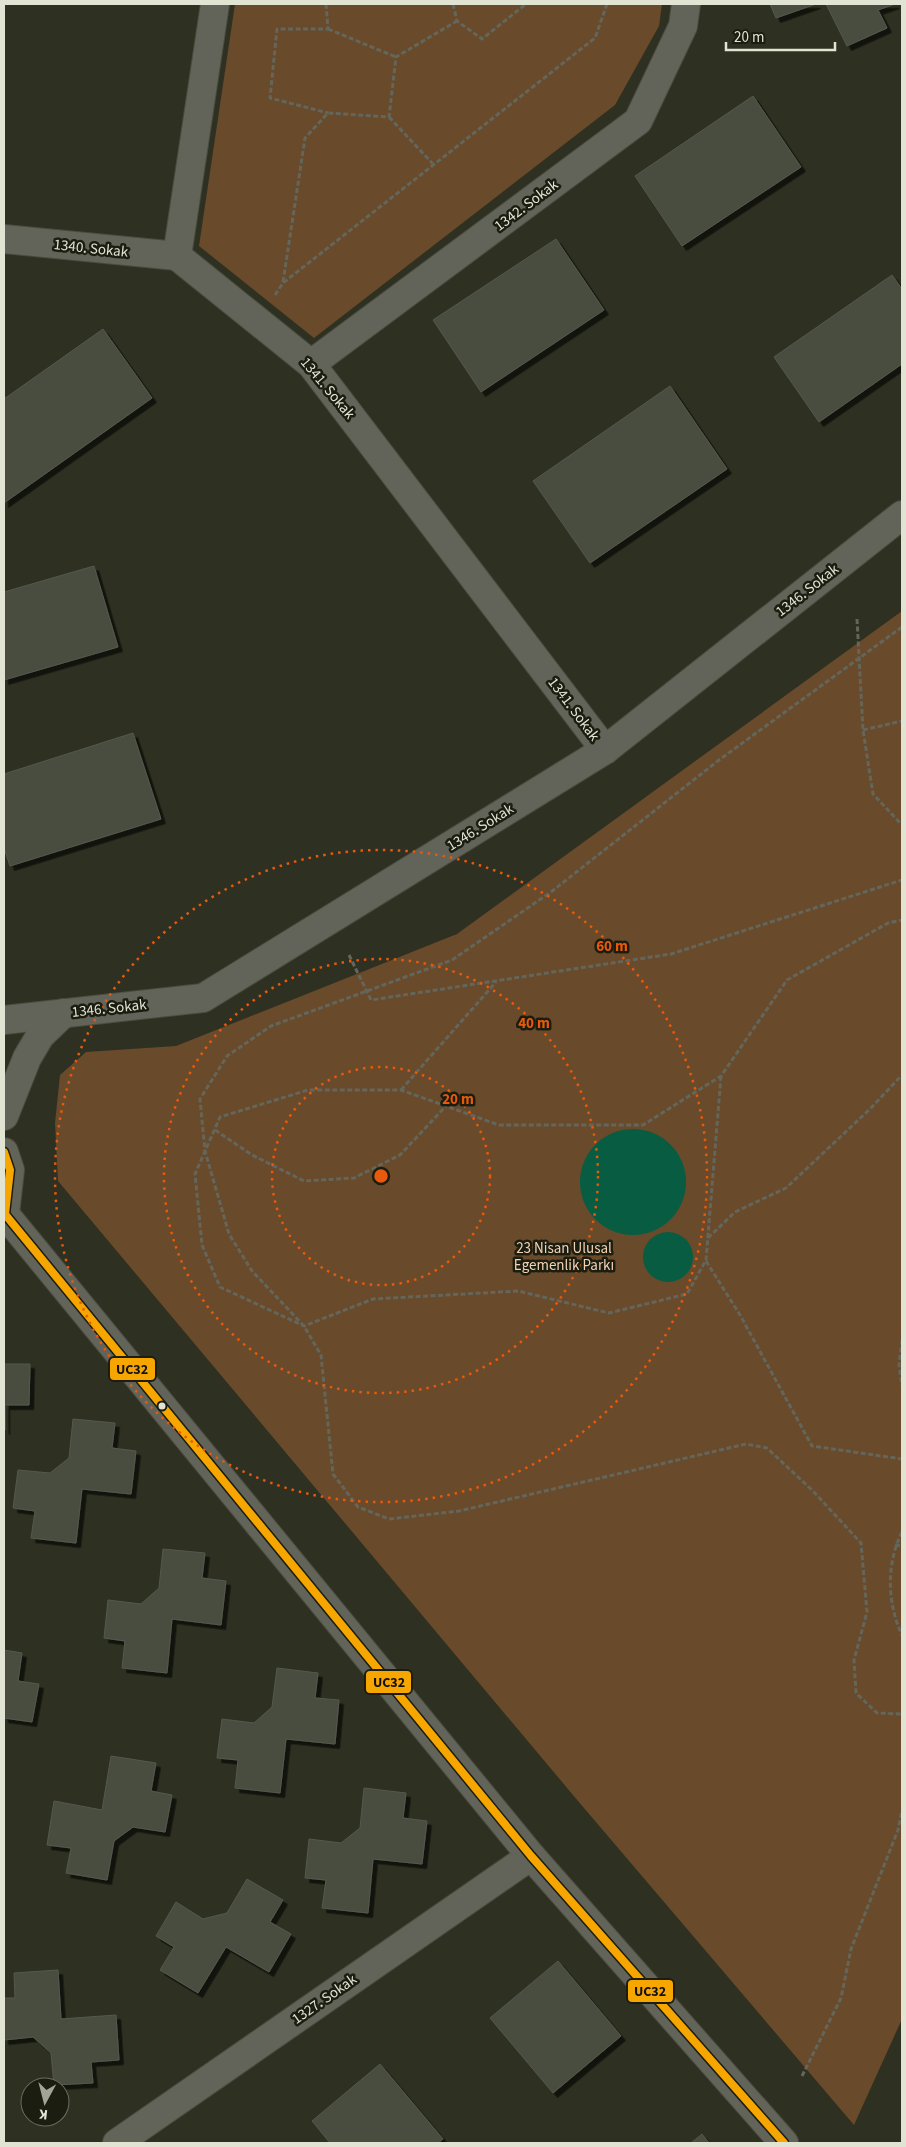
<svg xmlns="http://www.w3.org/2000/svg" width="906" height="2147" font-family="'Source Sans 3',sans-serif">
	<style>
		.green { fill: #694a2b }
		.water { fill: #075c42 }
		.building { fill: #484d40; stroke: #54594d; filter: url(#shadow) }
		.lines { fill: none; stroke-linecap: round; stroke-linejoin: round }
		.minor-casing { stroke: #4a4c3f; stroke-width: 30 }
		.path { stroke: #64665b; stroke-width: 3; stroke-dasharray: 5 2.5; stroke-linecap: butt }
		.minor { stroke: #636459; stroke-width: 28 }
		.bus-1-casing { stroke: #1b1d11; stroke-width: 11 }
		.bus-1 { stroke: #f7a600; stroke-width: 8 }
		.ring { fill: none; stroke: #e8590c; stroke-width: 2.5; stroke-dasharray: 2.5 5 }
		.bus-dot { fill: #e1e4d3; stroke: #1b1d11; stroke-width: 2 }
		.labels { text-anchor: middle; stroke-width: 5; stroke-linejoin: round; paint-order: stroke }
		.street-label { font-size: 15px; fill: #e1e4d3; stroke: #1b1d11 }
		.park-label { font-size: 15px; fill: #f4d1b3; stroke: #1b1d11 }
		.centre { fill: #e8590c; stroke: #1b1d11; stroke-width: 2.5 }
		.ring-label { font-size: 15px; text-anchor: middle; font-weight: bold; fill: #e8590c; stroke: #1b1d11; stroke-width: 5; stroke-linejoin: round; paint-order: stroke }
		.line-badge { stroke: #1b1d11; stroke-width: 2 }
		.pale-badge-label { font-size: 14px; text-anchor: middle; font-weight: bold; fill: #111 }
	</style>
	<defs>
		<filter id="shadow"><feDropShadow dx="4.5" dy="4.5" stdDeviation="0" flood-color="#0009"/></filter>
	</defs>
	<rect width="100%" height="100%" fill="#2e3021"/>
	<!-- green -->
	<g class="green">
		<path d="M235 4H662L659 26 615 105 314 338 199 246Z"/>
		<path d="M902 611V2019L854 2125 578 1801 58 1181 55 1123 60 1075 86 1052 176 1046 457 934Z"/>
	</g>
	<!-- water -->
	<g class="water">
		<circle cx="633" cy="1182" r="53"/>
		<circle cx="668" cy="1257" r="25"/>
	</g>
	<!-- building -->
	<g class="building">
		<path d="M770 4H816L776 18Z"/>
		<path d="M826 4H895L878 10 887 28 847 46Z"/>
		<path d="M753 96 801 167 682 246 635 176Z"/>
		<path d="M556 239 604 310 481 392 433 320Z"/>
		<path d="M892 275 902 289V364L819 422 774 357Z"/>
		<path d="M103 329 152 398 4 503V399Z"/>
		<path d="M670 386 727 469 590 563 533 481Z"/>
		<path d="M94 566 118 647 4 680V592Z"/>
		<path d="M133 733 161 819 10 866 4 848V774Z"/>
		<path d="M4 1364H30L29 1405H5V1430Z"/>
		<path d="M73 1419 115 1423 112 1448 136 1451 131 1494 82 1489 76 1543 31 1538 35 1511 13 1508 18 1470 50 1473 69 1458Z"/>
		<path d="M163 1549 205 1553 202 1578 226 1581 221 1625 172 1619 167 1673 122 1668 125 1641 104 1638 108 1600 141 1604 159 1588Z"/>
		<path d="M4 1650 22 1653 18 1681 39 1684 32 1722 4 1718Z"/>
		<path d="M277 1668 318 1673 315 1698 339 1700 335 1744 286 1739 280 1793 235 1788 238 1760 217 1758 222 1719 254 1723 272 1707Z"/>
		<path d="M111 1756 156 1763 151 1791 172 1795 165 1832 133 1827 114 1841 107 1880 66 1873 71 1848 47 1845 54 1801 102 1810Z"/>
		<path d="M364 1788 406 1793 403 1818 427 1821 422 1864 373 1859 368 1913 322 1908 326 1880 305 1878 309 1839 341 1843 360 1828Z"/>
		<path d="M247 1879 283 1900 270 1922 291 1934 269 1972 226 1947 198 1993 160 1970 174 1947 156 1936 176 1902 203 1919 227 1913Z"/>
		<path d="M558 1961 621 2036 553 2093 490 2018Z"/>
		<path d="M58 1970 61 2019 116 2015 119 2060 91 2062 93 2083 54 2085 51 2053 33 2037 4 2040V1998H15L14 1973Z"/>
		<path d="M380 2064 443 2139 438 2143H330L312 2121Z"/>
		<path d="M702 2134 709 2143H691Z"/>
	</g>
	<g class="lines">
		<defs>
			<g id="minor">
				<path d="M215 4 177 256 311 364 605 750"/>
				<path d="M4 239 177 256"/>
				<path d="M311 364 638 121 683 26 686 4"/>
				<path d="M4 1020 203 998 605 750 902 515"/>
				<path d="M4 1116 27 1058 40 1036 64 1013"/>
				<path d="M4 1152 10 1170 5 1214"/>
				<path d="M4 1213 531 1856 784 2143"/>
				<path d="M117 2143 531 1856"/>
			</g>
		</defs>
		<!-- minor casing -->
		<use href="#minor" class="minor-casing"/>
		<!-- path -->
		<g class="path">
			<path d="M326 4 328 29H277L270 98 328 113"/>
			<path d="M453 4 457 21 482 39 526 4"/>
			<path d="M328 29 396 57"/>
			<path d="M389 117 433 164"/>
			<path d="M283 282 305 138 328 113 389 117 396 57 457 21"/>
			<path d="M275 295 283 283 595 38 607 4"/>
			<path d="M857 619 863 730 873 794 902 825"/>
			<path d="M902 627 719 760 551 892 452 960 271 1026 227 1056 200 1099 205 1151 229 1234 252 1271 304 1326 321 1355 333 1474 358 1507 389 1519 459 1511 746 1444 767 1448 813 1491 861 1543 867 1612 854 1660 856 1693 877 1713 902 1714"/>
			<path d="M863 730 902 721"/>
			<path d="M349 955 371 1000 671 954 902 880"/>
			<path d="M721 1076 706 1260 687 1294 609 1313 518 1291 373 1299 304 1326 220 1287 202 1245 195 1174 220 1117 308 1090H401L499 1125H643L721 1076 787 980 888 923 902 920"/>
			<path d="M401 1090 496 982"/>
			<path d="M215 1130 252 1155 304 1181 354 1178 400 1155 446 1106"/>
			<path d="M708 1238 735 1212 786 1188 870 1109 902 1075"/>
			<path d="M706 1261 740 1315 812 1446 902 1459"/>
			<path d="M902 1340 899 1365 902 1386"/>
			<path d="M902 1532C886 1564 887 1603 902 1635"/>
			<path d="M895 1545 902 1546"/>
			<path d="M802 2076 841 1998 851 1949 898 1830 902 1810"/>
		</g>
		<!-- minor -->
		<use href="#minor" class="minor"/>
		<defs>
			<g id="bus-1">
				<path d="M4 1152 10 1170 5 1214"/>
				<path d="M4 1213 531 1856 784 2143"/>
			</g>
		</defs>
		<!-- bus-1 casing -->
		<use href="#bus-1" class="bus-1-casing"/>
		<!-- bus-1 -->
		<use href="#bus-1" class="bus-1"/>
	</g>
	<!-- distance rings -->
	<g class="ring">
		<circle cx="381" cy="1176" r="109"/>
		<circle cx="381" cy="1176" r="217"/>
		<circle cx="381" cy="1176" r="326"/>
	</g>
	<!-- markers -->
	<circle class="bus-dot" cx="162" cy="1406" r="4.5"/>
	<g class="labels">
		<!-- street labels -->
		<g class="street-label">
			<text transform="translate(526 205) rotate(-37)" y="5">1342. Sokak</text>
			<text transform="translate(91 248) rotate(6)" y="5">1340. Sokak</text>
			<text transform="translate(328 388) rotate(50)" y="5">1341. Sokak</text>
			<text transform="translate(807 590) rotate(-38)" y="5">1346. Sokak</text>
			<text transform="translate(574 709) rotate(53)" y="5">1341. Sokak</text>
			<text transform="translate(480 827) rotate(-32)" y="5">1346. Sokak</text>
			<text transform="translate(109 1008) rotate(-6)" y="5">1346. Sokak</text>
			<text transform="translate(324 1999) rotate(-35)" y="5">1327. Sokak</text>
		</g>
		<!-- park labels -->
		<g class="park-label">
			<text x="564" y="1253">23 Nisan Ulusal<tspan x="564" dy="17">Egemenlik Parkı</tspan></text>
		</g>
	</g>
	<circle cx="381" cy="1176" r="8" class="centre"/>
	<g class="ring-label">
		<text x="612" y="951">60 m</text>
		<text x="534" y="1028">40 m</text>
		<text x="458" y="1104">20 m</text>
	</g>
	<g class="line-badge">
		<rect x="109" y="1357" width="47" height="24" rx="5" fill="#f7a600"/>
		<rect x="365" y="1670" width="47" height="24" rx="5" fill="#f7a600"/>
		<rect x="627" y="1979" width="47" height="24" rx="5" fill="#f7a600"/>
	</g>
	<g class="pale-badge-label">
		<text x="132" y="1374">UC32</text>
		<text x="389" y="1687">UC32</text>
		<text x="650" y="1996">UC32</text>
	</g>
	<!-- border -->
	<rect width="906" height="2147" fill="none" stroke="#e1e4d3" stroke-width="10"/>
	<!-- north arrow -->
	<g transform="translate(45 2102) rotate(187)"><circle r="24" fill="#1b1d11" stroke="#6a6d5f"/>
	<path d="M0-4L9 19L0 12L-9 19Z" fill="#a2a595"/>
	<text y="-8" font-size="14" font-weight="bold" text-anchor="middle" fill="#e1e4d3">K</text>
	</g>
	<!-- scale -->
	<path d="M726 42v8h109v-8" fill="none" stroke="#e1e4d3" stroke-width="2.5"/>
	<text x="734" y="42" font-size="15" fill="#e1e4d3" stroke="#1b1d11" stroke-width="4" paint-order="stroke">20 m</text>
</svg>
